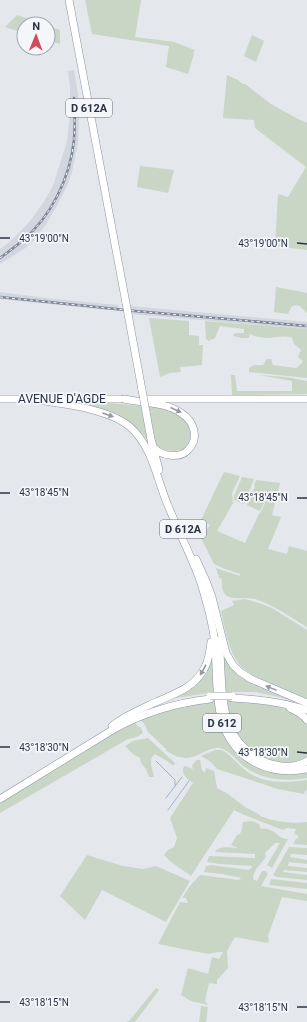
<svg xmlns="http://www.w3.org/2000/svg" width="307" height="1022" font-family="Roboto,sans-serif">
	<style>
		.built { fill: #d2d6de }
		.green { fill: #c9d6c5 }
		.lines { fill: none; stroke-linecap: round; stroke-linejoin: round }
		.stream { stroke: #9fb4cc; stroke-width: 1 }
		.secondary-casing { stroke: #a9aeb7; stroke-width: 7 }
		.trunk-casing { stroke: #8b94a3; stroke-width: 8 }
		.secondary { stroke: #fff; stroke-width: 6 }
		.trunk { stroke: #fff; stroke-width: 7 }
		.rail-casing { stroke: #7d8696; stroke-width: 2.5 }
		.rail { stroke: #f4f6f9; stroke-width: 1; stroke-dasharray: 3; stroke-linecap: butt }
		.trunk-bridge-casing { stroke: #8b94a3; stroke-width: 8; stroke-linecap: butt }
		.trunk-bridge { stroke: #fff; stroke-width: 7 }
		.oneway { fill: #959aa2 }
		.ticks { fill: none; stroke: #2b3445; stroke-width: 1.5 }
		.labels { text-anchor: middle; stroke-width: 3.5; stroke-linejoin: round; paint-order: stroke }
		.shield { fill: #f4f6f9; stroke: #676e7b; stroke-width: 1 }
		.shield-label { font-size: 11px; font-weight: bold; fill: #2b3445 }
		.street-label { font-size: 12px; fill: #2b3445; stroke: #f4f6f9 }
		.ticks-label { font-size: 10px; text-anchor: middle; fill: #2b3445; stroke: #f4f6f9; stroke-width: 3.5; stroke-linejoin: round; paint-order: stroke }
	</style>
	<rect width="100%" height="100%" fill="#e4e7ec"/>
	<!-- built -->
	<g class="built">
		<path d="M74 70 78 94 79 119 78 143 72 172 68 184 58 204 45 226 32 242 24 249 0 264V249L6 245 17 235 30 221 43 203 53 186 67 141 70 115V88L68 71Z"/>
		<path d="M0 292 54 299 118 305 119 311 0 299Z"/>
		<path d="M130 306 307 322V329L131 314Z"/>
	</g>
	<!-- green -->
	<g class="green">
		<path d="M85 0H141L135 37 159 40 174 42 195 50 193 53 194 54 188 74 166 67 169 46 92 34Z"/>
		<path d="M17 15 43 24H24V33L5 27Z"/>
		<path d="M48 26 60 30V44L48 40Z"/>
		<path d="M252 35 264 41 256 62 244 56Z"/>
		<path d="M227 75 238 80 243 84H245L271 104 298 119 307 123V250L275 246 278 194 288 197 306 167 255 128 254 120 223 118Z"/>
		<path d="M140 166 174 170 168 193 137 187Z"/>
		<path d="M276 287 307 293V313L300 306 295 305 291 307 288 314 274 312Z"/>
		<path d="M149 318 189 321V335L199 336V345H203L202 365 180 367 181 372 170 373 160 377Z"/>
		<path d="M205 321 307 329V378L249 372V368L254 365H263L267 359H271L273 365 296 368 301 364 303 361 298 357 301 350 294 344 292 338C284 335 277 337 269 338 262 338 256 337 250 334L249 338H242L233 336 235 333H244V329L220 326 215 338 209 341 206 339Z"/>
		<path d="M231 375H235L237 391H292V381L259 375 286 377 307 381V394L232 395Z"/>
		<path d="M79 402H98L141 406 148 440 132 424 115 414Z"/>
		<path d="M148 406C156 407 165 408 173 411 185 416 198 435 186 447 180 453 167 451 159 448L156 443Z"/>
		<path d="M224 472 240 476 232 493 233 503 217 531 245 543 259 514 261 512 273 486 271 489 260 511 247 505 255 486 254 485 256 480 280 483 272 515 281 517 268 549 287 554 289 546 307 551V627C290 617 274 605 255 599 247 597 233 600 227 596 222 592 221 585 222 579L219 578 216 568 240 576V574L225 569 214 564 201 538 210 525 201 520Z"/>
		<path d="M242 477 254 479 244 504 234 500V496Z"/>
		<path d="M245 599 259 603 272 608 307 630V699C291 692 248 677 239 664 228 649 225 629 221 611L234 605 232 601Z"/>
		<path d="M223 652C226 657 229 664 232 668 249 688 282 696 305 705L284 698 255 692H225Z"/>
		<path d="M213 653 215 692 170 699 194 687 206 674Z"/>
		<path d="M212 701 215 702C217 714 219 726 225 737 230 746 236 751 244 757 248 760 252 764 256 767 272 775 290 775 307 773V778C282 782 259 780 240 763 234 757 228 750 220 748 217 747 214 749 211 749 207 750 204 752 200 754 186 761 177 758 165 750H167L148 732 145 725 139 718 157 711Z"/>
		<path d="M226 701C252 701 289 702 307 724V756C300 762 289 764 280 762 257 758 238 742 230 719 228 714 227 707 226 701Z"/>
		<path d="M135 720 137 726 140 727 143 732C140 737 133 738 128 739L0 813V801Z"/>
		<path d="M148 738 175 763 173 766 167 761 155 754C147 760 153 769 154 777H149L146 769 141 763 140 758 133 754 125 746 133 741Z"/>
		<path d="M216 750H221L225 752C234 758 240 767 249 773 266 784 288 783 307 780V790L305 791 304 794 278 789 217 769C212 763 208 759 201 756L210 752Z"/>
		<path d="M197 760H200L202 770 205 773 206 768 214 771 217 788 228 794 245 807 260 815V816C276 822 290 824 307 822V845L293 844 296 839 299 838 297 835 294 834 296 829 287 828 283 830 242 814 234 810 191 876 171 862 164 855 168 850 174 847 177 838 170 818 193 783C188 779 182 776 183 768L185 766 193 769 192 765Z"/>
		<path d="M252 821 259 824 261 829C268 827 274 832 279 836 281 838 285 839 288 839L272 868 267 865 280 843H275L265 853 266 857C261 865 253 869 253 879L257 881 262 871H266L268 874 261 886 307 894V901L282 897 268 936 269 941 267 943 235 937 227 951 228 968 217 980V984L209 983 205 1001 208 1005 191 1001 181 995 188 968 208 974 212 957 219 959 223 952H219L208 954 158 944 180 902 188 903 186 898H182L190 886 200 875 239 880 241 878 222 874 204 872 206 866 211 865 249 870 253 866 220 864 207 862 209 856 255 858V854L215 852C220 845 230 848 238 848L231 845 237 835 240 834 242 829 243 822Z"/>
		<path d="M289 847 307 848V855L291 854 290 857 307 860V864L289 862 288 866 307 868V872L284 870 283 872 307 875V880L277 877 273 875Z"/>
		<path d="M87 855 123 866 143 869 156 866 190 881 166 922 102 890 85 920 60 896Z"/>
		<path d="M271 879 307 883V889L269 885Z"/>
		<path d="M156 988 159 990 135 1022H126L129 1021Z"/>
		<path d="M201 1006 208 1007 206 1022H199Z"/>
	</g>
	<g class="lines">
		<!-- stream -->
		<g class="stream">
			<path d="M156 761 175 780V785"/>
			<path d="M166 798 182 777"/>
			<path d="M168 810 189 781"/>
		</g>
		<defs>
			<g id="secondary">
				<path d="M0 399H33"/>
				<path d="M47 399H127"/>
				<path d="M143 399H307"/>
			</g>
			<g id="trunk">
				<path d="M69 0 126 303"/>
				<path d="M128 314 142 390"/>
				<path d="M29 399C57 403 109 408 130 427 153 447 157 481 169 508 179 532 191 556 200 580 205 596 210 614 213 630 221 675 206 729 249 759 267 771 286 773 307 769"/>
				<path d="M124 399C142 403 166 402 181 413 194 421 200 438 188 450 180 459 162 456 154 448"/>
				<path d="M146 412 152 445"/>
				<path d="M152 442 159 470"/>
				<path d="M196 559 206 581 212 597 226 653 233 665 240 672 251 679 307 703"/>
				<path d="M219 640C224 687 214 742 268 763 281 767 296 768 307 761"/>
				<path d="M232 698C258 699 282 702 307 710"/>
				<path d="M290 708C296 711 303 714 307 720"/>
				<path d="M112 726C125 715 141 709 156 702 174 694 194 688 204 669 209 661 210 651 211 642"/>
				<path d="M0 799 114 729C145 712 174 703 210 699"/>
			</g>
		</defs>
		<!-- secondary casing -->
		<use href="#secondary" class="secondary-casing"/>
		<!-- trunk casing -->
		<use href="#trunk" class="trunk-casing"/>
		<!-- secondary -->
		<use href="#secondary" class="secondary"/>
		<!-- trunk -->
		<use href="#trunk" class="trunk"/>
		<defs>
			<g id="rail">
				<path d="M0 258C8 252 15 247 22 241 51 217 70 178 74 140 75 126 75 112 74 98"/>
				<path d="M0 297 135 311 307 326"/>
			</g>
		</defs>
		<!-- rail casing -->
		<use href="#rail" class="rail-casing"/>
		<!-- rail -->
		<use href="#rail" class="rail"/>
		<defs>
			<g id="trunk-bridge">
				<path d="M126 303 128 314"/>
				<path d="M142 390 146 412"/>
				<path d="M210 696H232"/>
			</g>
		</defs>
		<!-- trunk-bridge casing -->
		<use href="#trunk-bridge" class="trunk-bridge-casing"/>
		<!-- trunk-bridge -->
		<use href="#trunk-bridge" class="trunk-bridge"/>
	</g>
	<!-- one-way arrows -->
	<defs><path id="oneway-solid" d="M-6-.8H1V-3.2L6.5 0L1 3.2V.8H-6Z"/></defs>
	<g class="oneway">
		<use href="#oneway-solid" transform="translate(176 410) rotate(24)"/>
		<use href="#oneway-solid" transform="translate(108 415) rotate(19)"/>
		<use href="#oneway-solid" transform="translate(203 670) rotate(119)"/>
		<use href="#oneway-solid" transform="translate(271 688) rotate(-158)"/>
	</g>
	<!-- ticks -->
	<path class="ticks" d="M0 238H10M297 243 307 244M0 493H10M297 498H307M0 747H10M297 752 307 753M0 1002H10M297 1007H307"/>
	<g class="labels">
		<!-- shield labels -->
		<g class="shield">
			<rect x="66" y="99" width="46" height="18" rx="3"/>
			<rect x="160" y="520" width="46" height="18" rx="3"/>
			<rect x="203" y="714" width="38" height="18" rx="3"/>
		</g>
		<g class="shield-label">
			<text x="89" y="112">D 612A</text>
			<text x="183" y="533">D 612A</text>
			<text x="222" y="727">D 612</text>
		</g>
		<!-- street labels -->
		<g class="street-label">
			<text x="62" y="403">AVENUE D'AGDE</text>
		</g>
	</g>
	<g class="ticks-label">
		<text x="44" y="242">43°19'00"N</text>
		<text x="263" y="247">43°19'00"N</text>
		<text x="44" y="496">43°18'45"N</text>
		<text x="263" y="501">43°18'45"N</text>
		<text x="44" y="751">43°18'30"N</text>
		<text x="263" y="756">43°18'30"N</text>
		<text x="44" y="1006">43°18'15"N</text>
		<text x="263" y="1011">43°18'15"N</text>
	</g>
	<!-- north arrow -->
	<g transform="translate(36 36) rotate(1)"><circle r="19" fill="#f4f6f9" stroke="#a4a8b1"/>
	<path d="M0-3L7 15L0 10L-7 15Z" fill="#d1495b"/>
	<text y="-6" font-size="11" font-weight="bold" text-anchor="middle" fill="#2b3445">N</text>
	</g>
</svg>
